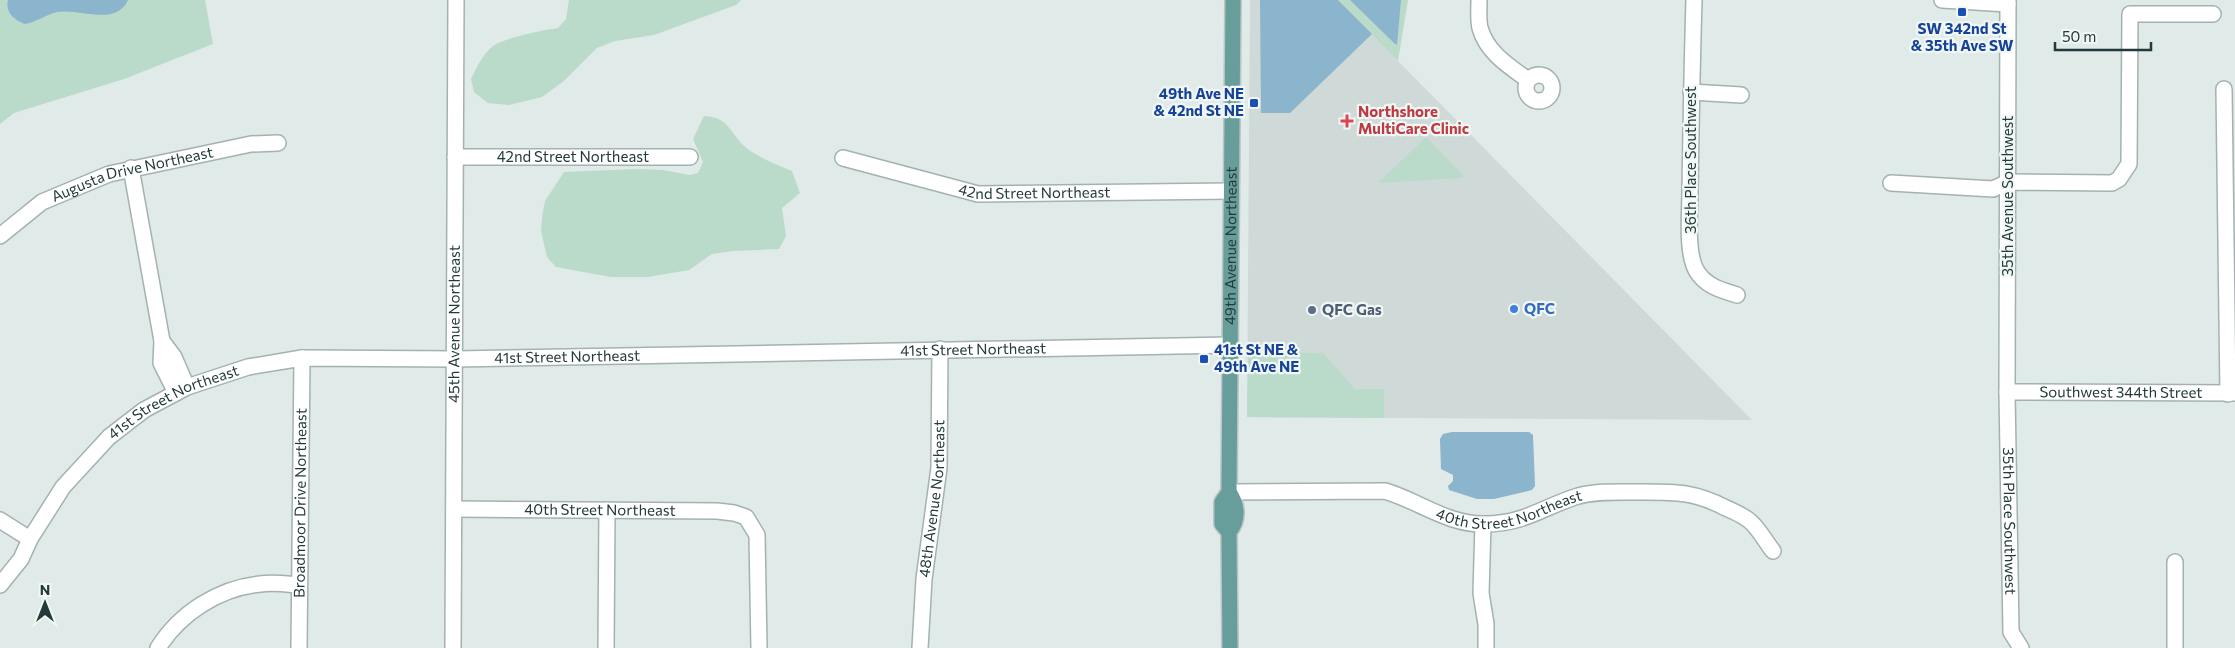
<svg xmlns="http://www.w3.org/2000/svg" width="2235" height="648" font-family="Commissioner,sans-serif">
	<style>
		.built { fill: #cfdad8 }
		.green { fill: #badbca }
		.water { fill: #8bb4cd }
		.lines { fill: none; stroke-linecap: round; stroke-linejoin: round }
		.minor-casing { stroke: #a3b2b0; stroke-width: 18 }
		.major-casing { stroke: #bdc4c4; stroke-width: 18 }
		.minor { stroke: #fff; stroke-width: 15 }
		.major { stroke: #679e9c; stroke-width: 15 }
		.transit-dot { fill: #1a4fb4; stroke: #f1f7f5; stroke-width: 2 }
		.health-dot { fill: #e0444e; stroke: #f1f7f5; stroke-width: 2 }
		.shop-dot { fill: #3f7fe0; stroke: #f1f7f5; stroke-width: 2 }
		.service-dot { fill: #5c6f8a; stroke: #f1f7f5; stroke-width: 2 }
		.labels { text-anchor: middle; stroke-width: 4.5; stroke-linejoin: round; paint-order: stroke }
		.transit-label { font-size: 15px; font-weight: bold; fill: #164399; stroke: #f1f7f5 }
		.health-label { font-size: 15px; font-weight: bold; fill: #be3a42; stroke: #f1f7f5; text-anchor: start }
		.street-label { font-size: 15px; fill: #223a39; stroke: #f1f7f5 }
		.shop-label { font-size: 15px; font-weight: bold; fill: #366cbe; stroke: #f1f7f5; text-anchor: start }
		.service-label { font-size: 15px; font-weight: bold; fill: #4e5e75; stroke: #f1f7f5; text-anchor: start }
	</style>
	<rect width="100%" height="100%" fill="#e0eae8"/>
	<!-- built -->
	<path class="built" d="M1250 0H1338L1752 420 1247 417Z"/>
	<!-- green -->
	<g class="green">
		<path d="M0 0H205L213 44 124 79 14 113 0 124Z"/>
		<path d="M569 0H741L736 5 654 35 615 41 597 48 564 81 542 97 509 105 488 103 474 92 471 79C477 67 482 55 493 46 504 38 543 30 558 28L566 19Z"/>
		<path d="M1338 0H1408L1398 61Z"/>
		<path d="M704 116C731 117 730 136 749 150 762 159 778 165 792 171L800 193 782 208 786 236 779 249 734 251 712 254 689 270 648 277H611L556 267 547 257 541 231 542 217 545 201 564 172 637 169 663 170 690 175 698 173 703 162 693 139Z"/>
		<path d="M1426 137 1463 175V178L1378 183Z"/>
		<path d="M1248 352 1323 353 1355 389H1384V418L1247 417Z"/>
	</g>
	<!-- water -->
	<g class="water">
		<path d="M8 0H128C116 27 80 8 57 12 46 15 36 22 25 24 14 20 5 12 8 0Z"/>
		<path d="M1260 0H1338L1372 34 1290 113H1261Z"/>
		<path d="M1350 0H1401L1397 45 1394 43Z"/>
		<path d="M1452 432H1529L1533 435 1535 486 1532 490 1494 499H1477L1449 490 1448 486 1453 481V475L1441 469 1440 439 1443 434Z"/>
	</g>
	<g class="lines">
		<defs>
			<g id="minor">
				<path d="M1479 0C1479 9 1478 20 1480 28 1487 53 1509 66 1528 80"/>
				<path d="M1694 0C1692 64 1691 127 1690 191 1690 213 1686 251 1696 270 1705 286 1721 290 1737 295"/>
				<path d="M1942 0 2008 4"/>
				<path id="s1" d="M2008 0 2007 392 2011 632 2021 648"/>
				<circle cx="1539" cy="88" r="13"/>
				<path d="M2224 89 2228 394"/>
				<path d="M1691 92 1741 95"/>
				<path id="s2" d="M455 157H690"/>
				<path id="s3" d="M843 158 978 194 1231 191"/>
				<path d="M131 168 162 341 161 363 176 393"/>
				<path d="M1891 183 1993 189 2008 182 2112 183 2119 179 2129 164 2130 14H2213"/>
				<path id="s4" d="M0 236 42 202 109 174 251 144 278 143"/>
				<path d="M162 341 174 357 187 387"/>
				<path id="s5" d="M2007 392 2235 393"/>
				<path id="s6" d="M1229 492 1385 491C1419 501 1448 525 1485 524 1524 524 1543 507 1578 496 1597 491 1618 492 1638 492 1674 492 1693 491 1726 508 1735 512 1745 516 1752 523 1760 531 1766 542 1773 551"/>
				<path id="s7" d="M454 509 717 511 734 513 746 517 757 535 759 648"/>
				<path d="M0 520 30 539"/>
				<path d="M1483 524 1481 593 1486 624V648"/>
				<path d="M2175 562V648"/>
				<path id="s8" d="M0 585 21 559 30 539 63 487 109 437 144 410 187 387 248 367 302 358 456 359 1231 345"/>
				<path d="M158 648C180 613 219 588 260 584 273 582 287 584 299 585"/>
				<path id="s9" d="M299 648 302 358"/>
				<path id="s10" d="M453 648 456 0"/>
				<path d="M606 648 607 510"/>
				<path id="s11" d="M920 648 924 579 939 468 940 349"/>
			</g>
			<g id="major">
				<path d="M1229 492C1238 505 1239 520 1229 532L1230 648"/>
				<path id="s12" d="M1229 532 1222 524V502L1229 492 1233 0"/>
			</g>
		</defs>
		<!-- minor casing -->
		<use href="#minor" class="minor-casing"/>
		<!-- major casing -->
		<use href="#major" class="major-casing"/>
		<!-- minor -->
		<use href="#minor" class="minor"/>
		<!-- major -->
		<use href="#major" class="major"/>
	</g>
	<!-- markers -->
	<g class="transit-dot">
		<rect x="1957" y="7" width="10" height="10" rx="2.5"/>
		<rect x="1249" y="98" width="10" height="10" rx="2.5"/>
		<rect x="1199" y="354" width="10" height="10" rx="2.5"/>
	</g>
	<path class="health-dot" d="M1344.5 113.5h5v5h5v5h-5v5h-5v-5h-5v-5h5z"/>
	<circle class="shop-dot" cx="1514" cy="309" r="5"/>
	<circle class="service-dot" cx="1312" cy="310" r="5"/>
	<g class="labels">
		<!-- transit labels -->
		<g class="transit-label">
			<text x="1962" y="34">SW 342nd St<tspan x="1962" dy="17">&amp; 35th Ave SW</tspan></text>
			<text x="1244" y="99" text-anchor="end">49th Ave NE<tspan x="1244" dy="17">&amp; 42nd St NE</tspan></text>
			<text x="1214" y="355" text-anchor="start">41st St NE &amp;<tspan x="1214" dy="17">49th Ave NE</tspan></text>
		</g>
		<!-- health labels -->
		<g class="health-label">
			<text x="1358" y="117">Northshore<tspan x="1358" dy="17">MultiCare Clinic</tspan></text>
		</g>
		<!-- street labels -->
		<g class="street-label">
			<text dy="5" stroke="none"><textPath href="#s2" startOffset="118">42nd Street Northeast</textPath></text>
			<text transform="translate(1691 160) rotate(-90)" y="5">36th Place Southwest</text>
			<text dy="5" stroke="none"><textPath href="#s4" startOffset="149">Augusta Drive Northeast</textPath></text>
			<text dy="5" stroke="none"><textPath href="#s3" startOffset="196">42nd Street Northeast</textPath></text>
			<text transform="translate(2008 196) rotate(-90)" y="5">35th Avenue Southwest</text>
			<text dy="5" stroke="none"><textPath href="#s12" startOffset="291">49th Avenue Northeast</textPath></text>
			<text dy="5" stroke="none"><textPath href="#s10" startOffset="324">45th Avenue Northeast</textPath></text>
			<text dy="5" stroke="none"><textPath href="#s8" startOffset="1068">41st Street Northeast</textPath></text>
			<text dy="5" stroke="none"><textPath href="#s8" startOffset="662">41st Street Northeast</textPath></text>
			<text dy="5" stroke="none"><textPath href="#s5" startOffset="114">Southwest 344th Street</textPath></text>
			<text dy="5" stroke="none"><textPath href="#s8" startOffset="259">41st Street Northeast</textPath></text>
			<text dy="5" stroke="none"><textPath href="#s11" startOffset="150">48th Avenue Northeast</textPath></text>
			<text dy="5" stroke="none"><textPath href="#s6" startOffset="288">40th Street Northeast</textPath></text>
			<text dy="5" stroke="none"><textPath href="#s9" startOffset="145">Broadmoor Drive Northeast</textPath></text>
			<text dy="5" stroke="none"><textPath href="#s7" startOffset="146">40th Street Northeast</textPath></text>
			<text dy="5" stroke="none"><textPath href="#s1" startOffset="521">35th Place Southwest</textPath></text>
		</g>
		<!-- shop labels -->
		<g class="shop-label">
			<text x="1524" y="314">QFC</text>
		</g>
		<!-- service labels -->
		<g class="service-label">
			<text x="1322" y="315">QFC Gas</text>
		</g>
	</g>
	<!-- north arrow -->
	<g transform="translate(45 603)" stroke="#f1f7f5" stroke-width="4" paint-order="stroke">
	<path d="M0-4L9 19L0 12L-9 19Z" fill="#223a39"/>
	<text y="-8" font-size="14" font-weight="bold" text-anchor="middle" fill="#223a39">N</text>
	</g>
	<!-- scale -->
	<path d="M2055 42v8h96v-8" fill="none" stroke="#223a39" stroke-width="2.5"/>
	<text x="2062" y="42" font-size="15" fill="#223a39" stroke="#f1f7f5" stroke-width="4" paint-order="stroke">50 m</text>
</svg>
